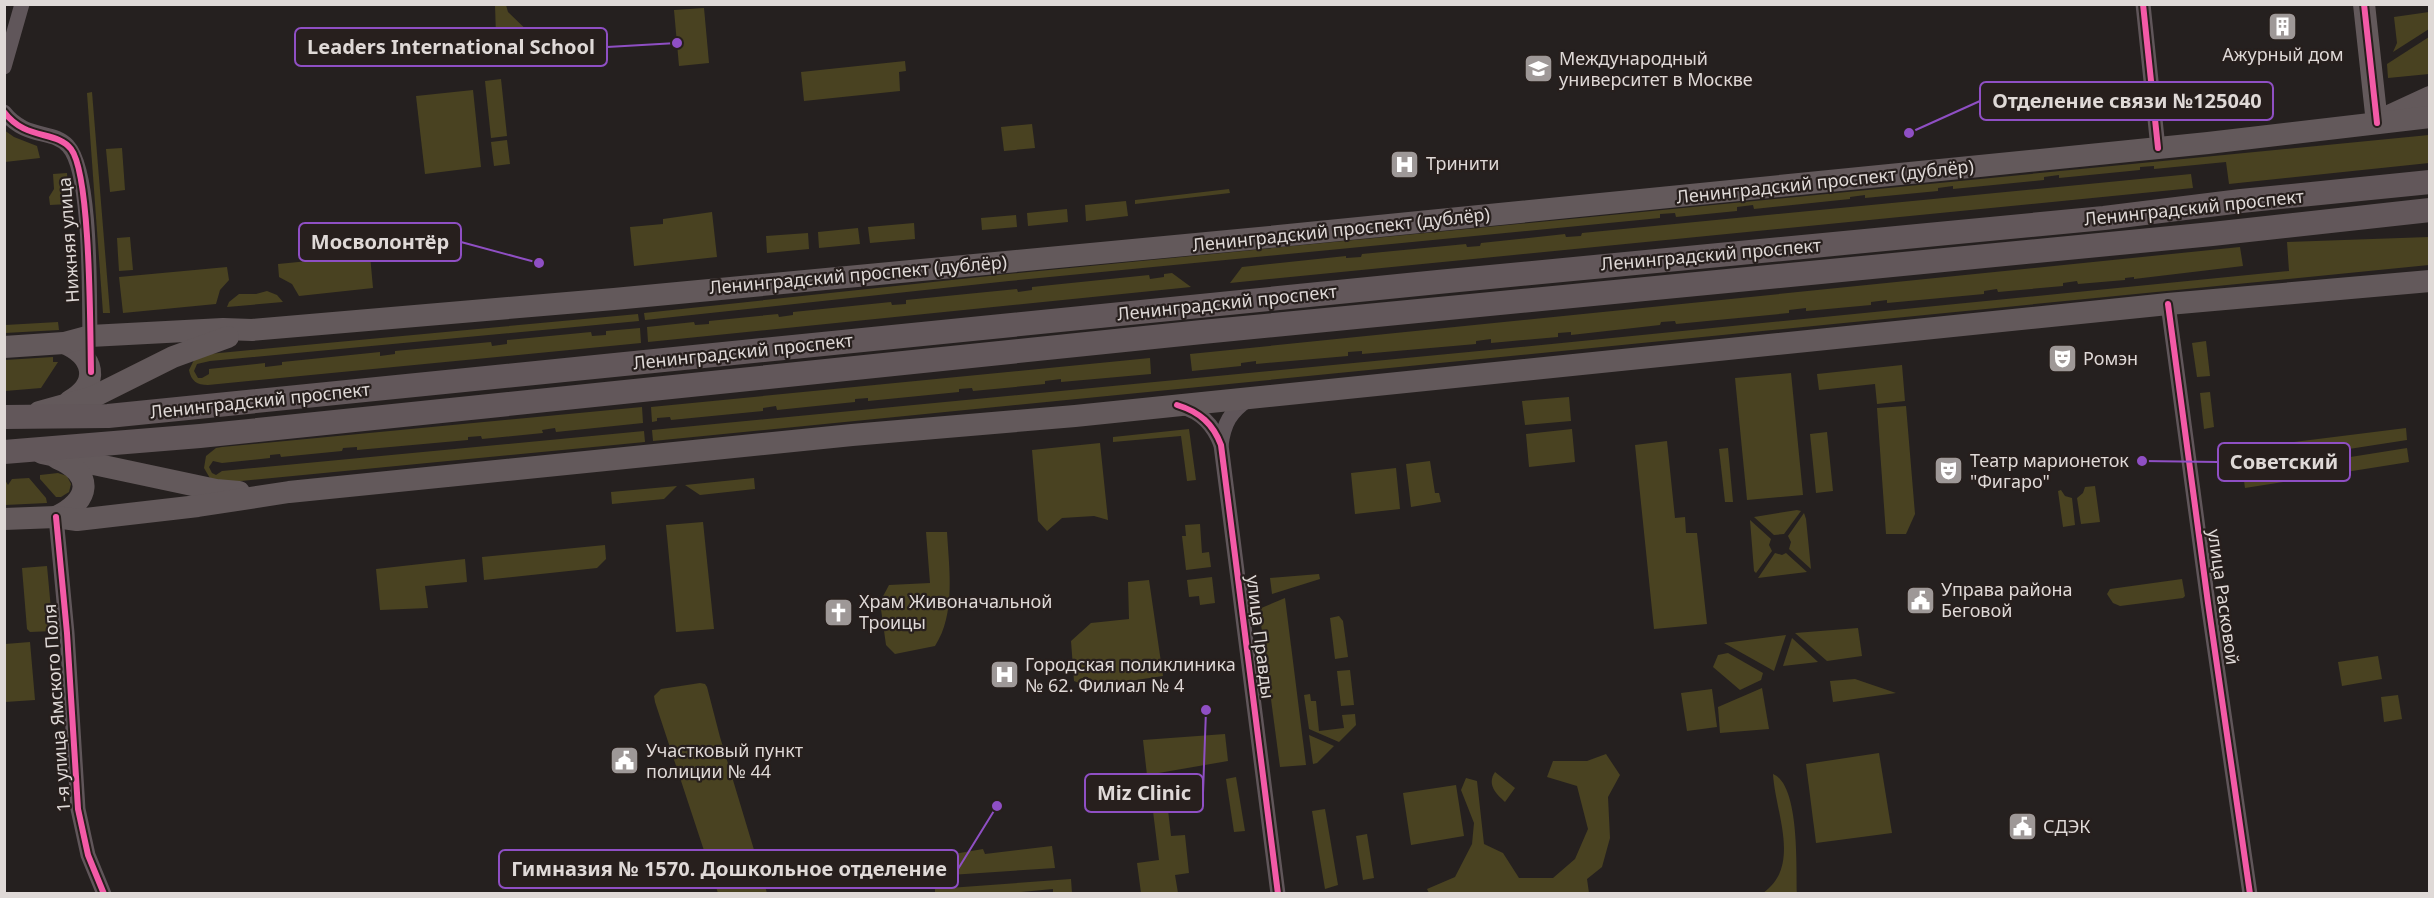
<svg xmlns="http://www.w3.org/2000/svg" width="2434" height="898" font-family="'Noto Sans',sans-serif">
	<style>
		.green { fill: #494221 }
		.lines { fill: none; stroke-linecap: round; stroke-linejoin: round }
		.street { stroke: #60565a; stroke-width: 15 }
		.secondary { stroke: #63595b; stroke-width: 22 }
		.primary { stroke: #62575a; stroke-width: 24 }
		.cycleway-casing { stroke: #271f1d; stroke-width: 10 }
		.cycleway { stroke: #f35aa7; stroke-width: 6 }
		.labels { text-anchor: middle; stroke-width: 4.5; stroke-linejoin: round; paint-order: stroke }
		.poi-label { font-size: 18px; fill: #dfd9d7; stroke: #271f1d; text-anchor: start }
		.street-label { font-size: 18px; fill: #dfd9d7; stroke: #271f1d }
		.leader { fill: none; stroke: #8f4fc4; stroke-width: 2 }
		.callout-dot { fill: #8f4fc4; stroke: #271f1d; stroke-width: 2 }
		.callout { fill: #271f1d; stroke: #8f4fc4; stroke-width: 2 }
		.callout-label { font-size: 20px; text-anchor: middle; font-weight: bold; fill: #dfd9d7 }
	</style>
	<rect width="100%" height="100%" fill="#25201f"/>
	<!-- green -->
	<g class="green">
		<path d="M495 5H506L508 12 536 39C525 45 513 50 501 44L496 36Z"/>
		<path d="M704 8 709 63 679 66 674 10Z"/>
		<path d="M2429 12V29L2393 52 2397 43 2394 17Z"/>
		<path d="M2429 37V74L2388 78 2387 64Z"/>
		<path d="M905 61 906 71 899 72 900 91 804 101 801 72Z"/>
		<path d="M501 79 507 136 491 138 485 81Z"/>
		<path d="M473 90 481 167 425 174 416 96Z"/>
		<path d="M92 92 110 313H103L87 93Z"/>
		<path d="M1032 124 1035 148 1004 151 1001 127Z"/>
		<path d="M4 130 14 137 37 146 40 158 5 162Z"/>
		<path d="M2429 135V163L2229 184 2226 162 2154 169V166L2140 167V170L2059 178V175L2044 177V180L1953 189V186L1938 188V191L1865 198V195L1850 197V199L1754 209 1753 205 1737 207V211L1676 217 1675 213 1660 214V218L1009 281 645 320 644 313 1008 274Z"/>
		<path d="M507 140 510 164 494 166 491 142Z"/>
		<path d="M122 148 125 190 110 192 106 149Z"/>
		<path d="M67 173 69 204 50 205 49 197 54 189 53 174Z"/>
		<path d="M2191 174 2193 188 1230 283 1242 267 1346 256V258L1361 257 1362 254 1466 244 1467 247 1480 246 1481 243 1565 234 1566 237 1581 236 1582 233Z"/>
		<path d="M1229 189 1230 193 1135 204V200Z"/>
		<path d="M1126 201 1128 216 1086 221 1085 205Z"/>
		<path d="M1067 209 1068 222 1028 226 1027 213Z"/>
		<path d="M712 212 717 257 634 266 630 227 663 224V219Z"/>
		<path d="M1016 215 1017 227 982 230 981 218Z"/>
		<path d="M914 223 915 239 870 243 868 227Z"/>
		<path d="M858 228 860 244 819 248 818 232Z"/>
		<path d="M808 233 809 249 767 253 766 236Z"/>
		<path d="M130 237 133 270 119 271 117 238Z"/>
		<path d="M2429 237V265L653 441 652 430 1500 349 2289 271 2287 242Z"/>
		<path d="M2240 247 2243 266 2134 279V277L2125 278V280L2078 284 2077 281 2063 283V286L1998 292 1997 289 1984 291V294L1887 303V300L1871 302V305L1806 311V308L1789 310V313L1676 324 1675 321 1661 322 1660 325 1571 335V332L1558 333V337L1491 343V339L1476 341V344L1362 354V351L1348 352V356L1256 364V361L1241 363V366L1192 371 1190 354Z"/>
		<path d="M370 255 373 288 299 296 292 284 279 277 278 264Z"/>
		<path d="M227 267 229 280 220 290 216 304 123 313 119 277Z"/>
		<path d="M1172 273 1191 287 648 342 647 327 694 322 695 325 709 324V321L778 314 779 317 793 315V312L891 302 892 305 906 304V300L1017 289 1018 292 1032 290V287L1149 275 1150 279 1164 277V274Z"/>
		<path d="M267 291 277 295 283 302 227 307 229 302 239 294H256Z"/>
		<path d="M638 314 639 321 210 361 197 364 194 371 198 378H202L209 374V369L265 363V367L282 365V362L380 352V356L395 354V351L491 342 492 346 507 344V340L591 332 592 336 606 335V331L640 328 641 343 208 385C197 385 191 381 189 370L194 360 209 354Z"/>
		<path d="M58 322 59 330 5 333V325Z"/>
		<path d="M2206 341 2210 376 2197 377 2192 343Z"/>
		<path d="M53 357V362H58L41 388 5 391V360Z"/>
		<path d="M1150 358 1151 374 1061 382V379L1045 381V384L973 391 972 388 959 389V392L868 401V398L855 399V402L777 410 776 406 763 408V411L671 420 670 417 657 418V421L652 422 651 407Z"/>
		<path d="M1902 365 1905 401 1877 404 1875 384 1819 390 1817 374Z"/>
		<path d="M1791 373 1803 495 1747 500 1735 378Z"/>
		<path d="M2210 392 2214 427 2204 429 2200 393Z"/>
		<path d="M1569 397 1571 421 1525 425 1522 401Z"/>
		<path d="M1906 406 1915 514 1906 534H1886L1877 408Z"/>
		<path d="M642 407 643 423 556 432 555 428 542 430 543 433 482 439 481 436 468 437V440L357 450V447L343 448 342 451 281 457 280 454 270 455V458L222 463 213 461 209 467 212 473 216 475 222 471 644 431 645 442 221 483 211 480 204 468 206 456 216 448 222 447Z"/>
		<path d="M2406 428 2407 440 2240 466 2239 463 2256 460 2254 447Z"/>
		<path d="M1189 429 1196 480 1187 481 1181 436 1113 442V437Z"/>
		<path d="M1572 429 1575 462 1529 467 1526 434Z"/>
		<path d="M1827 432 1833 491 1816 493 1810 434Z"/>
		<path d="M1667 441 1675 518 1685 517 1686 533H1697L1707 624 1654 629 1635 445Z"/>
		<path d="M1100 443 1108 520 1094 516 1062 518 1047 531 1038 521 1032 450Z"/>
		<path d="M1728 448 1733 502H1725L1719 449Z"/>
		<path d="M2407 448 2409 462 2245 488 2243 474Z"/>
		<path d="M1430 461 1435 493H1439L1441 502 1411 507 1406 464Z"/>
		<path d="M1396 468 1400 509 1355 514 1351 473Z"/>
		<path d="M58 473 67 476 71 484 69 492 61 497H56L40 479V475Z"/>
		<path d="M29 478 46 498 47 503 5 505V480L8 485 12 479Z"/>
		<path d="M754 478 755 489 700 495 685 485Z"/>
		<path d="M677 486 664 499 612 504 611 492Z"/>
		<path d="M2095 486 2100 522 2081 524 2077 498 2083 493 2085 487Z"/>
		<path d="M2061 490 2065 496 2072 498 2075 525 2063 527 2058 491Z"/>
		<path d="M1797 510 1801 511 1784 534 1774 535 1754 517Z"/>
		<path d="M1804 513 1806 519 1811 569 1789 549 1791 542 1788 536Z"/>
		<path d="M1750 520 1771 539 1769 545 1772 551 1756 573 1754 571Z"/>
		<path d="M703 522 714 629 676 632 666 525Z"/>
		<path d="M1200 524 1202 553 1209 552 1211 567 1186 570 1182 536H1186L1185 525Z"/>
		<path d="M926 532H947C949 568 956 614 935 646L895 654 886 645 880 602 889 585 930 583Z"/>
		<path d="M605 545 606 559 597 568 484 580 482 557Z"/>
		<path d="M1775 553 1782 555 1786 553 1807 572 1758 578Z"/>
		<path d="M465 559 467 582 425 586 428 608 380 610 376 569Z"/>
		<path d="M47 566 53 631 30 632 27 629 22 568Z"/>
		<path d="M1319 574 1320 579 1272 594 1270 578Z"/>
		<path d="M1212 577 1215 603 1200 605 1199 596 1189 597 1187 580Z"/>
		<path d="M2182 579 2185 596 2183 598 2120 606 2113 603 2107 594 2110 589Z"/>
		<path d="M1149 580 1163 676 1089 687 1074 681 1071 641 1091 623 1129 619 1128 582Z"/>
		<path d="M1285 598 1306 765 1280 767 1259 609Z"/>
		<path d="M1339 616 1343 621 1348 657 1335 659 1330 618Z"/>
		<path d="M1858 628 1862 656 1827 661 1795 633Z"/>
		<path d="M1786 635 1774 671 1724 643Z"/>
		<path d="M1792 638 1818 662 1783 666Z"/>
		<path d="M30 642 35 700 5 702V644Z"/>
		<path d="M1728 653 1763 673 1761 680 1740 690 1713 667 1718 655Z"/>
		<path d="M2378 656 2382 679 2342 686 2338 662Z"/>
		<path d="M1350 670 1354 705 1341 706 1337 671Z"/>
		<path d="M1855 679 1896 693 1833 702 1830 681Z"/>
		<path d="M700 683 705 684 707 687 720 737 767 893H718L655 702 654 696 661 689Z"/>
		<path d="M1762 688 1769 729 1720 733 1718 707Z"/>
		<path d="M1712 689 1717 727 1687 731 1681 693Z"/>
		<path d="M1310 694 1311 701H1316L1319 731 1344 728 1342 715 1355 714 1356 725 1339 742 1309 729 1304 695Z"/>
		<path d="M2398 695 2402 719 2384 722 2381 697Z"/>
		<path d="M1225 734 1228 761 1147 775 1143 740Z"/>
		<path d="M1309 735 1334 746 1317 763 1313 764Z"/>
		<path d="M1879 753 1892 833 1816 843 1806 764Z"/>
		<path d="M1606 754 1620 775 1608 797 1610 838 1602 867 1587 879 1589 893H1429L1427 889 1455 877 1472 844 1474 823 1461 790 1466 778 1477 781 1484 844 1503 853 1519 878H1553L1575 859 1588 829 1577 786 1547 777 1553 761H1587Z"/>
		<path d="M1495 772 1515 788 1505 802C1495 793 1487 784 1495 772Z"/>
		<path d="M1773 774C1800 785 1796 868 1797 893H1763C1802 866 1775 812 1773 774Z"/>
		<path d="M1236 777 1245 831 1234 832 1226 779Z"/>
		<path d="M1456 785 1464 836 1411 845 1403 793Z"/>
		<path d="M1167 801 1171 836 1185 835 1189 873 1175 875 1178 893H1141L1137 863 1159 860 1152 803Z"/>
		<path d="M1325 809 1338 885 1325 889 1312 811Z"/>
		<path d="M1367 834 1374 878 1363 880 1356 836Z"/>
		<path d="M1052 846 1055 868 950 875 948 855 983 849 985 854Z"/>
		<path d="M1071 879 1072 893H1053V889L999 894 935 893V889Z"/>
	</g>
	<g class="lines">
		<!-- street -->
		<g class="street">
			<path d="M2143 4 2158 148"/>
			<path d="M4 67 22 4"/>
			<path d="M4 112C26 140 53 129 68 146 92 172 89 297 90 336"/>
			<path d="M2168 304 2208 603 2250 894"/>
			<path d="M1181 407C1202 412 1214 426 1221 445L1278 894"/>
			<path d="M1221 445C1224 423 1230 412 1249 399"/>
			<path d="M56 517 67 633 78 809 88 855 104 894"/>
		</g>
		<!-- secondary -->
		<g class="secondary">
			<path d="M2364 4 2377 123"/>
			<path d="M2391 115 2430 97"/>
			<path d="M64 343C94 356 101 383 70 401"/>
			<path d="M4 347 64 343 90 336 223 329 252 330 614 299 1249 239 1950 169 2208 143 2430 117"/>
			<path d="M39 412 93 397 173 357 228 337"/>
			<path d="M42 453 216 490 239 492"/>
			<path d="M56 517C90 501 95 474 57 458"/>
			<path d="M4 519 56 517 77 520 198 506 289 492 852 435 1075 416 2168 304 2430 281"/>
		</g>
		<!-- primary -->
		<g class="primary">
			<path d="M4 417 108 416 1438 282 2104 218 2241 201 2430 182"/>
			<path d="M4 452 200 436 1202 332 2212 234 2430 210"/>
		</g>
		<defs>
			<g id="cycleway">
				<path d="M2143 4 2158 148"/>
				<path d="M2364 4 2377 123"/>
				<path d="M4 112C26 141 56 130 71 149 91 175 90 332 91 372"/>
				<path d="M2168 304 2208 603 2250 894"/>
				<path d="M1177 405C1200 412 1213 424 1221 445L1278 894"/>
				<path d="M56 517 67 633 78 809 88 855 104 894"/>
			</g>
		</defs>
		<!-- cycleway casing -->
		<use href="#cycleway" class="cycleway-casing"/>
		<!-- cycleway -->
		<use href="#cycleway" class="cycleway"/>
	</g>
	<!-- icons -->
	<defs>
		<symbol id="building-square" viewBox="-11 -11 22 22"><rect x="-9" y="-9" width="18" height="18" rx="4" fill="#9e9897" stroke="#271f1d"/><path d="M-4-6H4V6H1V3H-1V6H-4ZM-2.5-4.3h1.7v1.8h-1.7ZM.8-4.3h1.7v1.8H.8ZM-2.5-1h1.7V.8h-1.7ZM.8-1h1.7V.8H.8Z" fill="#fff"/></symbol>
		<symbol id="university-square" viewBox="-11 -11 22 22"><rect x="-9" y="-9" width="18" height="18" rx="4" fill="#9e9897" stroke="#271f1d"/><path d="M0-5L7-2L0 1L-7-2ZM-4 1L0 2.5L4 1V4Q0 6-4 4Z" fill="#fff"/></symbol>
		<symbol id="hospital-square" viewBox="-11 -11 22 22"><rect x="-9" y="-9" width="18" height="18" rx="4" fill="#9e9897" stroke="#271f1d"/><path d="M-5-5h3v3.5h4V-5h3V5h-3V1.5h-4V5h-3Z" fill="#fff"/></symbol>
		<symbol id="theatre-square" viewBox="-11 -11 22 22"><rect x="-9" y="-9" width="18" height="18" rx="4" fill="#9e9897" stroke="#271f1d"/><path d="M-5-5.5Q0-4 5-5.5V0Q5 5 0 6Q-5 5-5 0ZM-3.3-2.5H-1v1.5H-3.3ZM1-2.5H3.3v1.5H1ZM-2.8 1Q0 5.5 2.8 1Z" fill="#fff"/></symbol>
		<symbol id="civic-square" viewBox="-11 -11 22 22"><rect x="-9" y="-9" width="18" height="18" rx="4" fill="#9e9897" stroke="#271f1d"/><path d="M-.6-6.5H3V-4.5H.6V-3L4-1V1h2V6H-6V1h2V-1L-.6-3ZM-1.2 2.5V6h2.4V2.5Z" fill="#fff"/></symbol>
		<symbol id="church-square" viewBox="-11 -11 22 22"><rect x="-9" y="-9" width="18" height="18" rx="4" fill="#9e9897" stroke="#271f1d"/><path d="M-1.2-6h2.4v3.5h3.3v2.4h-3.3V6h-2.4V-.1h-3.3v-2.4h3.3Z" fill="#fff"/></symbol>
	</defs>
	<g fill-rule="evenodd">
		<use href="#building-square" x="2266" y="10" width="33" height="33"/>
		<use href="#university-square" x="1522" y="52" width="33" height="33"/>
		<use href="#hospital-square" x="1388" y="148" width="33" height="33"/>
		<use href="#theatre-square" x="2046" y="342" width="33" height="33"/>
		<use href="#theatre-square" x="1932" y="454" width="33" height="33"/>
		<use href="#civic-square" x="1904" y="584" width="33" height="33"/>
		<use href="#church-square" x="822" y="596" width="33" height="33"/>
		<use href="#hospital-square" x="988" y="658" width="33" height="33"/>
		<use href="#civic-square" x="608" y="744" width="33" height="33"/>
		<use href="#civic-square" x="2006" y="810" width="33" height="33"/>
	</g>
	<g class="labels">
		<!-- poi labels -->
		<g class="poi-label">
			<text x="2283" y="61" text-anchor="middle">Ажурный дом</text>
			<text x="1559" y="65">Международный<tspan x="1559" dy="21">университет в Москве</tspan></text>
			<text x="1426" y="170">Тринити</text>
			<text x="2083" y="365">Ромэн</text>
			<text x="1970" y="467">Театр марионеток<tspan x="1970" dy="21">"Фигаро"</tspan></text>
			<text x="1941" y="596">Управа района<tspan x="1941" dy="21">Беговой</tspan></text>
			<text x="859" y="608">Храм Живоначальной<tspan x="859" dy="21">Троицы</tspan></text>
			<text x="1025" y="671">Городская поликлиника<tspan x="1025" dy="21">№ 62. Филиал № 4</tspan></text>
			<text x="646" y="757">Участковый пункт<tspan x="646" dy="21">полиции № 44</tspan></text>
			<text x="2043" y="833">СДЭК</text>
		</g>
		<!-- street labels -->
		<g class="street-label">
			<text transform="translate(1825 182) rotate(-6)" y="6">Ленинградский проспект (дублёр)</text>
			<text transform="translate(2194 208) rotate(-6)" y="6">Ленинградский проспект</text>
			<text transform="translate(1341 230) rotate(-6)" y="6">Ленинградский проспект (дублёр)</text>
			<text transform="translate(69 240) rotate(-94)" y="6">Нижняя улица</text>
			<text transform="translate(1711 255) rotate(-5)" y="6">Ленинградский проспект</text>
			<text transform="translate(858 275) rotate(-5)" y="6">Ленинградский проспект (дублёр)</text>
			<text transform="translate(1227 303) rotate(-6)" y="6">Ленинградский проспект</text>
			<text transform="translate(743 352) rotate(-6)" y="6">Ленинградский проспект</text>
			<text transform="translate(260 401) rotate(-6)" y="6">Ленинградский проспект</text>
			<text transform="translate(2223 597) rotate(82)" y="6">улица Расковой</text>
			<text transform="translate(1260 637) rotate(83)" y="6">улица Правды</text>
			<text transform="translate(57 708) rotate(-94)" y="6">1-я улица Ямского Поля</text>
		</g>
	</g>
	<!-- callouts -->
	<path class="leader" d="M677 43L607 47M1909 133L1980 101M539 263L461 242M2142 461L2218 462M1206 710L1203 793M997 806L958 869"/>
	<g class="callout-dot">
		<circle cx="677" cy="43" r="6"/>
		<circle cx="1909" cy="133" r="6"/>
		<circle cx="539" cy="263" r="6"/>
		<circle cx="2142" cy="461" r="6"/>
		<circle cx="1206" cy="710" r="6"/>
		<circle cx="997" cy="806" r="6"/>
	</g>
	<g class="callout">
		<rect x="295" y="28" width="312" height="38" rx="6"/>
		<rect x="1980" y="82" width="293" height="38" rx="6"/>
		<rect x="299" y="223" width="162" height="38" rx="6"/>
		<rect x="2218" y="443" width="132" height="38" rx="6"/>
		<rect x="1085" y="774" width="118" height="38" rx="6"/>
		<rect x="499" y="850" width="459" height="38" rx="6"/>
	</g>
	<g class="callout-label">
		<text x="451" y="54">Leaders International School</text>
		<text x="2127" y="108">Отделение связи №125040</text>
		<text x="380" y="249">Мосволонтёр</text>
		<text x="2284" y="469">Советский</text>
		<text x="1144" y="800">Miz Clinic</text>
		<text x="729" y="876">Гимназия № 1570. Дошкольное отделение</text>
	</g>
	<!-- border -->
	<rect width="2434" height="898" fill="none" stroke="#dfd9d7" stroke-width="12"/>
</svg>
